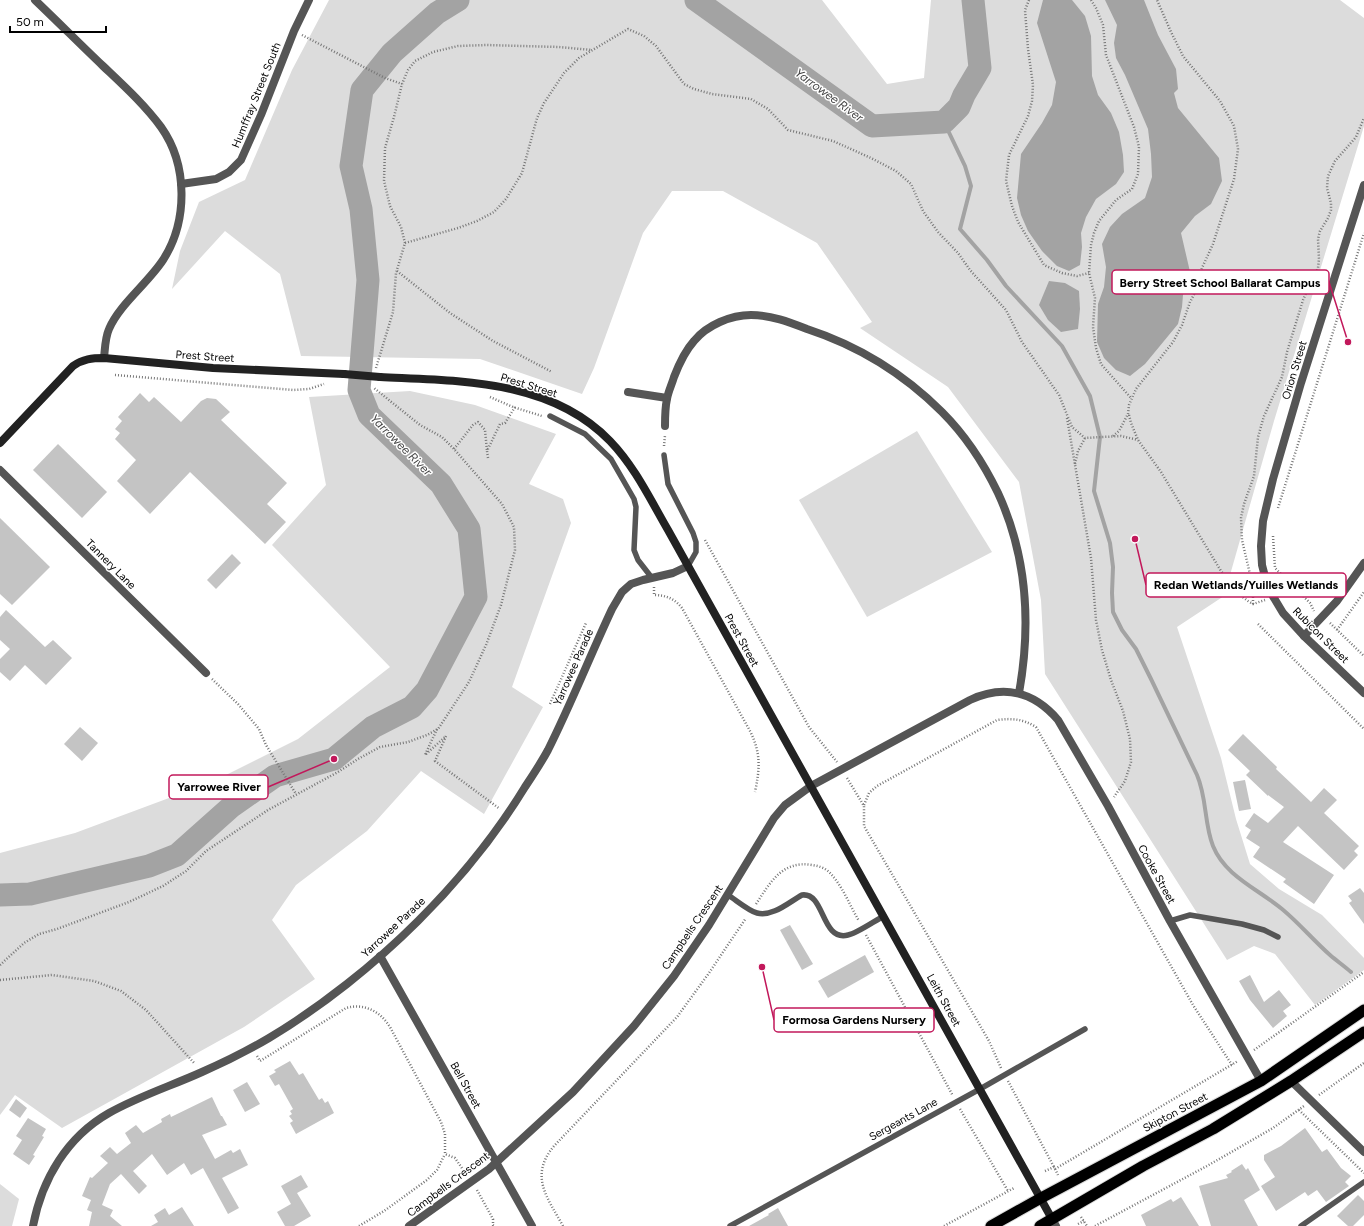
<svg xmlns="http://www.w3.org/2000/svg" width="1364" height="1226" font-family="Figtree,sans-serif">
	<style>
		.green { fill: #dcdcdc }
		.water { fill: #a3a3a3 }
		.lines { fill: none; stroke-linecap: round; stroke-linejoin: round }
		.stream { stroke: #a3a3a3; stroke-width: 4 }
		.river { stroke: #a3a3a3; stroke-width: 23 }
		.building { fill: #c4c4c4 }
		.trunk-casing { stroke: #dbdbdb; stroke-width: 13 }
		.path { stroke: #777; stroke-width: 2.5; stroke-dasharray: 1 2; stroke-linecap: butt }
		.service { stroke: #555; stroke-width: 5.5 }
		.minor { stroke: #555; stroke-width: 8 }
		.tertiary { stroke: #555; stroke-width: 8 }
		.secondary { stroke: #222; stroke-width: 8 }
		.trunk { stroke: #000; stroke-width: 11 }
		.secondary-bridge { stroke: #222; stroke-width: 8 }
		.labels { text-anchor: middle; stroke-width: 3; stroke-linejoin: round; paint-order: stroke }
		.street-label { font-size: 11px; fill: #000; stroke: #fff }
		.water-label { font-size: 12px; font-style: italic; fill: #444; stroke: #fff }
		.leader { fill: none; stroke: #c2185b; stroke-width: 1.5 }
		.callout-dot { fill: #c2185b; stroke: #fff; stroke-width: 1.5 }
		.callout { fill: #fff; stroke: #c2185b; stroke-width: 1.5 }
		.callout-label { font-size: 12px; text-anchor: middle; font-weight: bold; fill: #000 }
	</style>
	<rect width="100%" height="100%" fill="#fff"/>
	<!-- green -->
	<g class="green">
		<path d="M329 0H822L887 84 924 78 931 0H1340L1364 18V126L1274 421 1224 596 1177 627 1221 758 1236 819 1250 864 1279 889 1322 915 1364 958V970L1315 1005 1275 954 1254 946 1227 960 1045 674 1041 600 1019 482 948 387 860 328 872 322 817 243 723 191H672L643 233 594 368 582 394 480 359 301 356 280 274 225 231 172 289 180 251 199 202 245 180 292 70Z"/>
		<path d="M410 391 475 405 556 434 529 484 563 499 571 523 512 687 543 707 484 814 421 771 367 831 296 885 272 920 315 979 244 1027 62 1128 15 1095 0 1115V853L75 833 212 782 298 739 390 667 272 545 326 485 309 397Z"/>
		<path d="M917 431 992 552 867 617 799 500Z"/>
		<path d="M0 1184 19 1199 12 1226H0Z"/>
	</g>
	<!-- water -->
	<g class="water">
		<path d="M1043 0H1072L1085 16 1091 36 1092 76 1098 95 1111 113 1119 132 1123 155 1124 172 1116 184 1096 199 1086 217 1081 233 1082 247 1080 265 1069 271 1057 266 1042 251 1028 231 1021 215 1017 198 1021 154 1042 123 1052 105 1056 82 1037 23Z"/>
		<path d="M1105 0H1144L1158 35 1176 69 1178 89 1174 93 1178 108 1219 158 1222 181 1211 204 1195 216 1181 233 1191 276 1183 295 1182 307 1178 324 1145 364 1130 376 1116 370 1104 358 1097 342 1098 304 1104 287 1106 267 1102 244 1110 227 1122 214 1145 198 1152 177 1151 154 1148 129 1125 75 1116 58 1114 43 1117 25Z"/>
		<path d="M1049 281 1065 283 1079 291 1080 309 1078 329 1061 332 1048 320 1039 305Z"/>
	</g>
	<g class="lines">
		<!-- stream -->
		<path class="stream" d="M944 122 965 166 971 186 960 229 987 260 1006 286 1062 346 1090 396 1100 437 1094 491 1110 543 1113 567 1112 593 1113 612 1122 630 1136 649 1151 679 1197 775C1207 798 1204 823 1213 846 1225 876 1258 889 1282 909 1299 923 1313 940 1330 955 1337 961 1344 966 1351 972"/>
		<!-- river -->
		<g class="river">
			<path d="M696 0 872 126 944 122 959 107 964 95 980 68 973 0"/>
			<path d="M0 895 30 894 149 866 177 855 232 806 275 776 334 759 373 727 412 707 427 690 476 597 469 529 441 484 369 415 359 390 368 280 361 209 351 166 362 90 392 53 437 13 458 0"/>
		</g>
	</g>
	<!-- building -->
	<g class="building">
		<path d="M140 393 149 402 154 397 181 422 201 401 207 398 216 399 230 412 221 420 287 483 267 504 286 522 265 544 190 472 150 514 117 481 136 460 115 439 120 433 115 429 122 421 118 417Z"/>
		<path d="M58 444 107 492 82 518 33 470Z"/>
		<path d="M0 518 50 567 12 605 0 594Z"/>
		<path d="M232 554 241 563 216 589 207 580Z"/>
		<path d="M6 610 45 647 53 640 72 658 46 685 25 665 10 681 0 672V659L10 649 0 640V617Z"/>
		<path d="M80 727 98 743 82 761 64 744Z"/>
		<path d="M1243 734 1277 767 1276 769 1311 802 1324 788 1337 800 1324 813 1359 846 1354 851 1358 855 1344 870 1298 826 1283 842 1334 875 1314 904 1283 882 1286 879 1253 857 1260 847 1246 838 1251 830 1245 826 1254 813 1268 823 1284 807 1268 795V796L1246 775 1250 771 1228 750Z"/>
		<path d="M1245 780 1251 809 1239 811 1233 782Z"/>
		<path d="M1360 888 1364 893V924L1349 903 1352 901 1348 896Z"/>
		<path d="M790 925 813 964 802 970 780 930Z"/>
		<path d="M865 955 874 972 828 998 818 981Z"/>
		<path d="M1250 975 1264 1002 1279 990 1291 1005 1283 1011 1287 1016 1273 1028 1250 1000 1239 981Z"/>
		<path d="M290 1061 299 1075 303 1073 319 1100 322 1098 325 1103 328 1101 334 1113 296 1134 290 1123 293 1121 289 1116 292 1114 290 1111 293 1109 279 1084 275 1086 269 1076 276 1072 274 1070Z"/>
		<path d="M247 1082 260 1104 245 1112 233 1090Z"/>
		<path d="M212 1097 221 1116H222L227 1125 202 1135 215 1159 231 1150 233 1153 240 1149 248 1165 222 1178 239 1208 228 1214 203 1168 191 1175 184 1163 167 1175 152 1154 133 1171 147 1186 139 1194 121 1174 110 1184 102 1205 113 1210 110 1216 122 1226H89L92 1212 87 1210 91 1200 82 1196 90 1177 92 1178 108 1163 100 1156 110 1147 117 1154 131 1143 125 1133 136 1125 143 1133 162 1122 161 1119 170 1114 171 1117Z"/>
		<path d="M16 1099 27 1108 20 1118 9 1110Z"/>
		<path d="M28 1118 46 1129 42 1136 44 1137 33 1155 35 1156 29 1165 13 1154 22 1140 16 1136Z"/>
		<path d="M1305 1128 1322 1152 1327 1149 1341 1168 1351 1176 1345 1182 1349 1186 1326 1202 1317 1190 1308 1196 1305 1192 1276 1211 1261 1186 1275 1177 1264 1160V1155L1281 1146Z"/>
		<path d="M1242 1164 1246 1170 1248 1168 1260 1190 1244 1200 1258 1226H1211L1199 1186 1228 1178 1226 1175 1232 1172 1231 1171Z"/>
		<path d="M301 1175 308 1187 297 1193 311 1216 294 1226H285L277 1212 291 1204 281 1186Z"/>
		<path d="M1358 1195 1364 1201V1215L1353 1226H1348L1337 1216Z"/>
		<path d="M1181 1197 1199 1226H1146L1141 1215 1171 1199 1173 1202Z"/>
		<path d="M182 1207 194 1226H151L158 1222 154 1215 165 1208 169 1215Z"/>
		<path d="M778 1208 788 1226H749L769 1215 768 1214Z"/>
	</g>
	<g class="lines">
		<defs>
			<g id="trunk">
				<path d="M991 1226 1041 1198 1261 1081 1364 1010"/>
				<path d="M1040 1226 1143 1166 1213 1129 1291 1081 1364 1032"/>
			</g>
		</defs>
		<!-- trunk casing -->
		<use href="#trunk" class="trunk-casing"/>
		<!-- path -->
		<g class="path">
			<path d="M1029 0 1025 10 1028 49 1033 85 1032 101 1028 116 1009 155 1006 181 1012 206 1018 222 1044 265 1062 273 1077 276 1089 273"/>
			<path d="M1091 0 1096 8 1103 25 1106 55 1134 127 1139 147 1138 174 1132 189 1116 200 1099 221 1094 233 1091 245 1089 273 1095 298 1093 327 1096 348 1101 364 1131 398"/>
			<path d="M302 35 385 78 402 84"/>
			<path d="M405 243 401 227 390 206 384 181 385 148 394 117 402 84 408 70 415 61 433 52 458 46 486 45 559 47 592 50"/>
			<path d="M397 271 450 313 493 341 552 372"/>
			<path d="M376 368 393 312 396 273 405 243 458 228 477 221 494 212 506 199 522 173 537 118 544 103 564 73 579 58 628 29 644 36 656 46 684 84 694 89 712 94 751 99 768 109 788 130 833 141 871 158 896 171 911 184 923 211 938 232 958 253 970 270 1006 310 1022 342 1059 395 1072 427 1085 438 1121 436 1138 440"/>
			<path d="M115 375 293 390 309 389 324 384"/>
			<path d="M490 397 513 407 542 416"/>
			<path d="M1129 415 1131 423 1138 440 1161 472 1221 571 1240 595 1248 601 1253 604 1265 600"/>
			<path d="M1067 418 1091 558 1096 620 1102 650 1111 680 1123 711 1130 739 1131 762 1125 781 1114 797"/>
			<path d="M1113 436 1119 431 1128 414 1129 405 1136 389 1173 342 1182 325 1190 302 1198 287 1202 268 1213 244 1234 179 1238 149 1234 126 1220 101 1183 56 1171 32 1157 0"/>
			<path d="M664 446 665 435"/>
			<path d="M454 449 473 425 478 422 485 430 487 451"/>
			<path d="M488 458 487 451 500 424 505 423 515 407"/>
			<path d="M1075 464 1078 451 1085 438"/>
			<path d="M1278 508 1364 233"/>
			<path d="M1273 536 1275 568 1310 603 1314 611"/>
			<path d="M705 540 809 727 837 762"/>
			<path d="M654 587V595C666 595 675 599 682 608L750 731C761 753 760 768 755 792"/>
			<path d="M1253 604V587L1242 540 1241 518 1244 504 1254 476 1258 437 1264 416 1282 377 1287 352 1303 300 1318 268 1319 259 1318 239 1320 231 1328 218 1331 210V203L1327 188 1328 176 1335 161 1356 137 1364 118"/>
			<path d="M1330 623 1364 656"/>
			<path d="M1258 624 1364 729"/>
			<path d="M1337 630 1364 592"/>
			<path d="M212 679 238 704 259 729 266 745 296 794"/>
			<path d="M550 704 586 623"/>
			<path d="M437 729 425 755 446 736 435 761 500 809"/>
			<path d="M847 778 864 806V826L989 1041 1001 1068"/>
			<path d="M864 805 869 793 877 786 997 720C1012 718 1023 719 1036 727L1193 1005 1232 1065"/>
			<path d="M756 904C770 883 782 860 812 865 819 866 826 868 831 874 843 887 850 906 859 921"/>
			<path d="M866 935 953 1096"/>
			<path d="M0 965 24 943 39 934 57 929 129 902 163 886 186 871 206 851 268 810 338 772 358 759 380 747 408 742 427 735 438 729 469 682 486 645 501 605 515 550 514 527 502 504 454 449 442 437 420 425 374 388V387"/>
			<path d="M0 980 52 975 94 981 121 991 146 1010 195 1064"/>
			<path d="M1254 1050 1364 972"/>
			<path d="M257 1056 260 1061 346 1008C364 1003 380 1011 390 1027L441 1122 445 1134V1154L455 1158 466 1174"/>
			<path d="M1008 1081 1054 1167"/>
			<path d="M1319 1095 1364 1063"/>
			<path d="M960 1109 1008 1191"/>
			<path d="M1299 1110 1364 1173"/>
			<path d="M1055 1169 1238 1061"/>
			<path d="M1045 1171 1054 1167 1058 1175"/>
			<path d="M477 1190 493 1219V1225L495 1226"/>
			<path d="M1081 1217 1087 1226"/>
			<path d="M1078 1224 1084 1221"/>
			<path d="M359 1226 384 1211 427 1180 437 1170 445 1154"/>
			<path d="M563 1226C547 1197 529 1176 554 1146L677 1017 709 973 746 918"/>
			<path d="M944 1226 1014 1188"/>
			<path d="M1095 1226 1207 1166 1273 1128 1304 1106"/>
		</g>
		<!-- service -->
		<g class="service">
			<path d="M550 416 585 434 611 459 634 499 636 507 634 550 638 560 652 578"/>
			<path d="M664 455 668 484 693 533 696 542V552L688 566"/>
			<path d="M728 895C736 900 749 911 757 913 773 917 789 902 802 895 825 892 821 942 848 935 856 934 876 920 884 916"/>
			<path d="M1170 921 1190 915 1242 924 1264 930 1278 937"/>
			<path d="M730 1226 980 1089 1085 1029"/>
			<path d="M1301 1226 1364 1182"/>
		</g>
		<!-- minor -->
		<g class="minor">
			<path d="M181 184 216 179 229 172 241 160 261 115 294 31 309 0"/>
			<path d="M1364 185 1301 383 1273 479 1263 521 1261 546 1262 565 1268 588 1283 613 1304 636 1364 693"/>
			<path d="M628 392 667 398"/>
			<path d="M665 426C665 417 665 408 667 399 668 392 672 384 674 377 679 364 685 351 694 341 707 325 731 315 751 315 771 315 789 322 807 329 859 346 904 374 942 412 965 435 984 464 998 493 1027 556 1031 626 1019 693"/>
			<path d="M0 470 206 673"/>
			<path d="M1304 636 1337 601 1364 563"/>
			<path d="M380 956 532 1226"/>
			<path d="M1291 1081 1364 1152"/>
			<path d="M1052 1219 1056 1226"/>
			<path d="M33 1226C42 1179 67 1137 109 1113 139 1096 171 1086 202 1072 225 1062 247 1051 269 1038 321 1007 375 964 418 921 458 881 495 836 525 787 533 775 541 763 548 750 571 704 590 656 612 609L622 592 631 584 643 580 673 573 688 566"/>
			<path d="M409 1226 489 1169 573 1092 634 1026 674 976 709 925 774 818 785 805 811 786 970 700C1004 684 1034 692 1058 720L1108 806 1170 921 1261 1081"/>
		</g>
		<!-- tertiary -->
		<path class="tertiary" d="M35 0C58 22 80 44 103 66 123 85 144 104 161 127 188 165 188 221 163 260 148 283 119 305 109 329 105 338 105 349 104 358"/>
		<!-- secondary -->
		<g class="secondary">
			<path d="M380 377C460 381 550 379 610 441 635 467 650 499 668 530L1052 1219"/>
			<path d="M0 443 73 366C83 359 92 358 104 358L213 368 344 374"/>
		</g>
		<!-- trunk -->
		<use href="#trunk" class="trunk"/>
		<!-- secondary-bridge -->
		<path class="secondary-bridge" d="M344 374 380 377"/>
	</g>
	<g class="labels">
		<!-- street labels -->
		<g class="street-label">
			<text transform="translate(256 95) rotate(-68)" y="4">Humffray Street South</text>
			<text transform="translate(205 356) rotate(4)" y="4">Prest Street</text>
			<text transform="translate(1294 370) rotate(-73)" y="4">Orion Street</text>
			<text transform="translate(529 385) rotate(17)" y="4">Prest Street</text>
			<text transform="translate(111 564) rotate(45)" y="4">Tannery Lane</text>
			<text transform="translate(1321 635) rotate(45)" y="4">Rubicon Street</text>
			<text transform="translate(742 640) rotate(61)" y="4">Prest Street</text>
			<text transform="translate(573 667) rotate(-66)" y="4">Yarrowee Parade</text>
			<text transform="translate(1157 874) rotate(61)" y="4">Cooke Street</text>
			<text transform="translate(393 927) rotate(-43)" y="4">Yarrowee Parade</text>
			<text transform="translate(692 927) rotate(-56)" y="4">Campbells Crescent</text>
			<text transform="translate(944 1000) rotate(61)" y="4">Leith Street</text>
			<text transform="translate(466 1085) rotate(61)" y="4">Bell Street</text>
			<text transform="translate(1175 1112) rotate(-28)" y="4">Skipton Street</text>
			<text transform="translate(903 1119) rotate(-29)" y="4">Sergeants Lane</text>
			<text transform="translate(448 1184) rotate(-37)" y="4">Campbells Crescent</text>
		</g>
		<!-- water labels -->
		<g class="water-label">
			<text transform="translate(829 95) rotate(36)" y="4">Yarrowee River</text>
			<text transform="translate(401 445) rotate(45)" y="4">Yarrowee River</text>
		</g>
	</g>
	<!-- callouts -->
	<path class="leader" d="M1348 342L1329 282M1135 539L1146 585M334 759L268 787M762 967L774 1020"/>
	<g class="callout-dot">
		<circle cx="1348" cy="342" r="4"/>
		<circle cx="1135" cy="539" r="4"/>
		<circle cx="334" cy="759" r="4"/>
		<circle cx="762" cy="967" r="4"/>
	</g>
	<g class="callout">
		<rect x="1112" y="270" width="217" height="24" rx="4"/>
		<rect x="1146" y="573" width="200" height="24" rx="4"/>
		<rect x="169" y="775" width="99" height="24" rx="4"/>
		<rect x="774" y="1008" width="160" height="24" rx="4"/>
	</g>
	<g class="callout-label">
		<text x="1220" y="287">Berry Street School Ballarat Campus</text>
		<text x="1246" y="589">Redan Wetlands/Yuilles Wetlands</text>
		<text x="219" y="791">Yarrowee River</text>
		<text x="854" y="1024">Formosa Gardens Nursery</text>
	</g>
	<!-- scale -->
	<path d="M10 26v6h96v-6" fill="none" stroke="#000000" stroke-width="2"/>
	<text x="16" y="26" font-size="12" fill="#000000" stroke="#ffffff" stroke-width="3" paint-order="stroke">50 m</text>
</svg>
